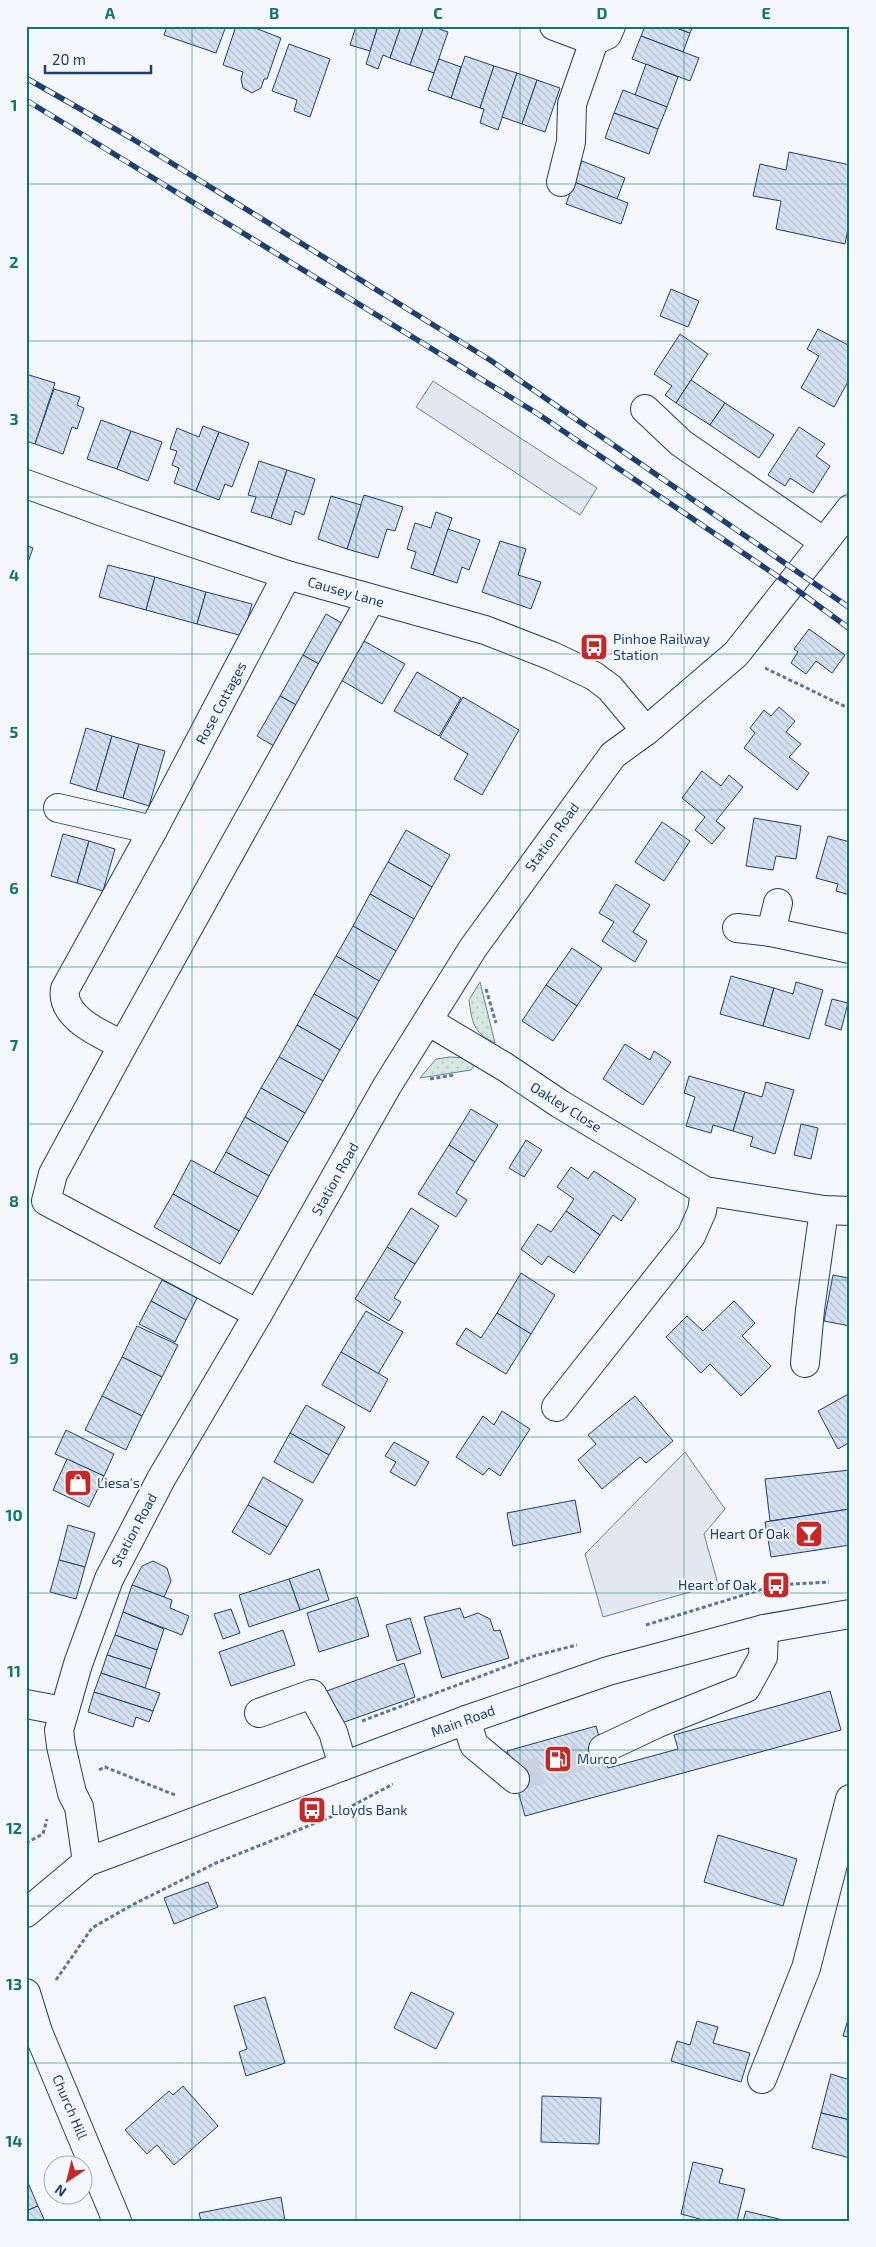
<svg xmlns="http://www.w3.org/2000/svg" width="876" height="2247" font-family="'Exo 2',sans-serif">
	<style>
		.green { fill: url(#green-dots); stroke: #687fa3 }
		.parking { fill: #e3e8f0; stroke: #687fa3 }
		.building { fill: url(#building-back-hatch); stroke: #1d3f73 }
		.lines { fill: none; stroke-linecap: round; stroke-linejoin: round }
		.minor-tunnel { stroke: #c9d2e0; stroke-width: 28; stroke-dasharray: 28 14; stroke-linecap: butt }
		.minor-casing { stroke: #1d3f73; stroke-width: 30 }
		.major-casing { stroke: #1d3f73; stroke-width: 30 }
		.path { stroke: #5e769c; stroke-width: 3; stroke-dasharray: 4 2.5; stroke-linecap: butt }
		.minor { stroke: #f4f7fb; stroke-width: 28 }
		.major { stroke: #f4f7fb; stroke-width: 28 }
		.rail-casing { stroke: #1d3f73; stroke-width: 5.5 }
		.rail { stroke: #f4f7fb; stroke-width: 4; stroke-dasharray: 11; stroke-linecap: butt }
		.grid { fill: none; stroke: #0f766e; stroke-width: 1; stroke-opacity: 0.55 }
		.labels { text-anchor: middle; stroke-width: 4; stroke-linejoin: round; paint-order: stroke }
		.street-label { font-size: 14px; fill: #1d3f73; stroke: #f4f7fb }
		.poi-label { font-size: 14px; fill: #1d3f73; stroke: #f4f7fb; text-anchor: start }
		.neatline { fill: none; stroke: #0f766e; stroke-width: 2 }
		.grid-label { font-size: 16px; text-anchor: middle; font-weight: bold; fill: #0f766e }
	</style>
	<defs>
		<pattern id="green-dots" width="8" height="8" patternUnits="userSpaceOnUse" patternTransform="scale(1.25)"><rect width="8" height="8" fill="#d7e8df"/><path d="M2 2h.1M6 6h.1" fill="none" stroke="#b8c8c3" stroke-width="1.8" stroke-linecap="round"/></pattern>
		<pattern id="building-back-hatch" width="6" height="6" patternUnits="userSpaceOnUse" patternTransform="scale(1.25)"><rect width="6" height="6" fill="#d5e0f0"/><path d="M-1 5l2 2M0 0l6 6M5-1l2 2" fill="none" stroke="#b6c1d1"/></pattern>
	</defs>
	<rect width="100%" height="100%" fill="#f4f7fb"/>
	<!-- green -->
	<g class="green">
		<path d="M480 982 495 1043C473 1033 472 1022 469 1000Z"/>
		<path d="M450 1057 467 1058 476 1063 471 1070 420 1078 436 1059Z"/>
	</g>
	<!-- parking -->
	<g class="parking">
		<path d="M433 381 597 488 580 515 416 407Z"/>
		<path d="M685 1452 725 1509 704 1534 718 1584 603 1617 585 1554Z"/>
	</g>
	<!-- building -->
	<g class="building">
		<path d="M167 26H226L216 53 164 35Z"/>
		<path d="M236 26H250L281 38 267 79H264L261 88 252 93 243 88 241 79 243 72 223 65Z"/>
		<path d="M356 26H378L370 51 350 45Z"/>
		<path d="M378 26H401L390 58 383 55 378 69 366 64Z"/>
		<path d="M401 26H424L410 65 390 58Z"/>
		<path d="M424 26H431L448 32 434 73 410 65Z"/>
		<path d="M645 26H671L690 33 683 52 641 36Z"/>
		<path d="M671 26H693L690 33Z"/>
		<path d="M641 36 699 58 690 81 632 59Z"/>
		<path d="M289 44 330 59 310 117 294 111 297 100 272 91Z"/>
		<path d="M465 56 494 66 480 108 451 98Z"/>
		<path d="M439 59 461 67 451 98 428 90Z"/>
		<path d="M646 64 678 77 667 107 635 95Z"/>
		<path d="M494 66 517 73 498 130 480 123 484 109 480 108Z"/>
		<path d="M517 73 537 80 522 124 502 117Z"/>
		<path d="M537 80 560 88 545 132 522 124Z"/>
		<path d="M623 90 667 107 658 129 614 113Z"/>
		<path d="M614 113 658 129 649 154 605 138Z"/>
		<path d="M789 152 850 165V219L845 244 776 229 781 201 753 196 760 164 786 170Z"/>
		<path d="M582 161 625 178 617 199 574 182Z"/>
		<path d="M574 182 628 203 621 224 566 204Z"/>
		<path d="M671 289 699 301 688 327 660 316Z"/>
		<path d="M818 329 850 346V378L834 407 801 388 819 356 807 349Z"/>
		<path d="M680 334 708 354 676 403 665 395 672 386 654 374Z"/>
		<path d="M26 374 55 383 35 444 26 441Z"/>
		<path d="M691 380 725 403 710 425 676 403Z"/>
		<path d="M54 389 80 397 77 405 84 408 77 429 72 427 63 454 35 444Z"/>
		<path d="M725 403 774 435 759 458 710 425Z"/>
		<path d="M101 420 131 431 117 469 87 459Z"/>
		<path d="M203 426 219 432 196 491 174 483 179 468 172 465 177 451 170 449 177 428 199 437Z"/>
		<path d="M799 427 825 444 816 456 830 466 813 493 790 478 785 486 768 475Z"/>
		<path d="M131 431 162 442 148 481 117 469Z"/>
		<path d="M219 432 249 443 232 487 225 484 219 500 196 491Z"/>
		<path d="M259 461 287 470 271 518 251 512 256 497 248 495Z"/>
		<path d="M287 470 315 479 304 515 295 511 291 525 271 518Z"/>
		<path d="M364 495 403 507 395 531 387 529 378 558 347 549Z"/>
		<path d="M331 496 361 505 347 549 318 539Z"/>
		<path d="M436 512 452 518 433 575 411 568 416 552 407 549 415 523 431 528Z"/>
		<path d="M448 529 480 540 469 570 462 567 457 583 433 575Z"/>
		<path d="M500 541 526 549 518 575 541 582 531 609 482 592Z"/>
		<path d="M26 545 33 548 26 568Z"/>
		<path d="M108 565 155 577 146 610 99 597Z"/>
		<path d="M155 577 206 592 197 624 146 610Z"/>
		<path d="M206 592 252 604 243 636 197 624Z"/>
		<path d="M326 614 347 626 324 667 303 655Z"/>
		<path d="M809 629 845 655 832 673 816 661 806 674 791 663 798 652 794 649Z"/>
		<path d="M364 641 405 664 382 704 341 680Z"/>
		<path d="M303 655 324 667 300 707 280 696Z"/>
		<path d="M417 672 461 698 439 736 394 711Z"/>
		<path d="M280 696 300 707 277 748 257 736Z"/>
		<path d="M463 697 519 730 482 795 454 779 468 754 440 737Z"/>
		<path d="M779 707 795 721 786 732 801 744 789 757 809 773 797 790 744 748 755 733 750 728 764 710 771 716Z"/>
		<path d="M86 728 112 736 96 791 70 783Z"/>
		<path d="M112 736 139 744 123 798 96 791Z"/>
		<path d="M139 744 165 751 149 806 123 798Z"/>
		<path d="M702 771 721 786 729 775 743 787 716 821 725 828 712 844 695 830 705 817 682 798Z"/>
		<path d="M754 818 801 826 796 859 776 856 773 870 746 866Z"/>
		<path d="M662 822 690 841 664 881 635 862Z"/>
		<path d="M406 830 450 855 432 887 388 862Z"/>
		<path d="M63 834 89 841 77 883 51 876Z"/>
		<path d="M828 836 850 842V895L836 891 838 884 816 878Z"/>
		<path d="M89 841 115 849 103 891 77 883Z"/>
		<path d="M388 862 432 887 414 919 370 894Z"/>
		<path d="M616 884 650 905 633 932 647 941 635 962 602 941 614 922 599 913Z"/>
		<path d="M370 894 414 919 396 951 353 926Z"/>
		<path d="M353 926 396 951 379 981 336 956Z"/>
		<path d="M572 948 602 968 577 1006 546 985Z"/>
		<path d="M336 956 379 981 358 1019 314 994Z"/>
		<path d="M731 976 774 988 763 1026 720 1014Z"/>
		<path d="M796 982 823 990 809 1039 763 1026 774 988 793 994Z"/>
		<path d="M546 985 577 1006 553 1041 522 1021Z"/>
		<path d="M314 994 358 1019 340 1050 297 1025Z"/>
		<path d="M832 999 848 1003 841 1030 825 1025Z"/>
		<path d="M297 1025 340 1050 323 1081 279 1057Z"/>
		<path d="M625 1044 650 1060 654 1051 671 1062 643 1105 603 1079Z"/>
		<path d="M279 1057 323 1081 305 1113 261 1088Z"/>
		<path d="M689 1076 745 1092 733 1131 713 1125 711 1133 686 1126 695 1097 684 1093Z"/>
		<path d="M766 1082 794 1090 775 1154 750 1146 753 1137 733 1131 745 1092 762 1097Z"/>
		<path d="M261 1088 305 1113 288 1142 245 1117Z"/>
		<path d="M471 1109 498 1125 475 1162 449 1145Z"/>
		<path d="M245 1117 288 1142 269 1176 226 1152Z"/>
		<path d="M801 1124 818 1128 811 1159 794 1155Z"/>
		<path d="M526 1140 542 1150 524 1177 509 1168Z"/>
		<path d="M449 1145 475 1162 456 1193 467 1200 456 1217 418 1194Z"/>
		<path d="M226 1152 269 1176 258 1197 214 1173Z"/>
		<path d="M191 1160 258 1197 239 1231 173 1194Z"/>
		<path d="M571 1167 588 1179 594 1171 636 1199 621 1221 613 1215 600 1235 566 1211 574 1199 557 1187Z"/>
		<path d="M173 1194 239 1231 220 1264 154 1227Z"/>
		<path d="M411 1208 439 1226 415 1264 387 1247Z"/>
		<path d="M566 1211 600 1235 574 1273 548 1256 542 1265 521 1249 538 1224 551 1232Z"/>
		<path d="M387 1247 415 1264 394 1298 401 1302 389 1321 355 1299Z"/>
		<path d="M850 1270V1326L824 1321 833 1275 848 1278Z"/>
		<path d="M521 1273 555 1295 531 1334 497 1313Z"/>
		<path d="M162 1280 197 1298 186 1320 151 1301Z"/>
		<path d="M151 1301 186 1320 175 1342 139 1324Z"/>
		<path d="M734 1301 755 1323 742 1336 771 1366 741 1396 710 1364 701 1373 666 1337 687 1316 703 1331Z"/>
		<path d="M366 1311 403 1332 378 1374 341 1352Z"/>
		<path d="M497 1313 531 1334 506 1374 456 1344 466 1328 481 1338Z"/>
		<path d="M137 1326 178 1345 162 1377 122 1357Z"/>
		<path d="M341 1352 388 1379 370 1412 322 1385Z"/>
		<path d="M122 1357 162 1377 142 1416 102 1396Z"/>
		<path d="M850 1393V1442L838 1449 818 1411Z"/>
		<path d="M102 1396 142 1416 126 1450 85 1430Z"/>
		<path d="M635 1396 673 1441 646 1463 640 1457 602 1489 578 1460 596 1444 588 1435Z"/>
		<path d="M306 1405 345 1427 329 1455 290 1433Z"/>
		<path d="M502 1411 530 1429 500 1476 489 1468 483 1475 456 1457 483 1416 494 1425Z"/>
		<path d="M66 1430 114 1454 104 1476 55 1454Z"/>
		<path d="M290 1433 329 1455 313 1483 274 1462Z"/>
		<path d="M394 1442 429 1462 415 1486 390 1472 396 1462 385 1456Z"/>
		<path d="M67 1459 104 1476 89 1507 53 1490Z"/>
		<path d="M850 1470V1509L770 1521 765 1479Z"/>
		<path d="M263 1477 303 1500 287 1527 248 1505Z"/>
		<path d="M575 1500 581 1532 513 1546 507 1513Z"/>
		<path d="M248 1505 287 1527 270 1555 232 1532Z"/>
		<path d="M850 1509V1545L771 1557 765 1522Z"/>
		<path d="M68 1525 95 1533 85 1567 59 1560Z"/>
		<path d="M59 1560 85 1567 76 1599 50 1592Z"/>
		<path d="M153 1561 167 1568 171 1581 164 1597 132 1585 142 1566Z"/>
		<path d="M319 1569 329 1600 300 1610 289 1579Z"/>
		<path d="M289 1579 300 1610 249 1627 239 1595Z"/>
		<path d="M132 1585 172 1600 170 1608 189 1616 182 1635 123 1612Z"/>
		<path d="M357 1597 369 1636 319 1652 307 1613Z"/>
		<path d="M460 1608 464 1618 478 1613 490 1619 494 1631 500 1630 509 1658 442 1678 424 1617Z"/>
		<path d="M231 1609 240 1633 223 1639 214 1614Z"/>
		<path d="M123 1612 164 1629 157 1650 115 1635Z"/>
		<path d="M410 1618 421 1653 397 1661 386 1625Z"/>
		<path d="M283 1630 295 1665 231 1686 219 1652Z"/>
		<path d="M115 1635 157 1650 151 1669 107 1655Z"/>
		<path d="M107 1655 151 1669 145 1688 101 1673Z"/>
		<path d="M404 1663 415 1697 336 1725 324 1692Z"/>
		<path d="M101 1673 160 1693 153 1711 94 1692Z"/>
		<path d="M830 1691 841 1730 525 1816 507 1751 596 1726 608 1768 678 1749 674 1735Z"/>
		<path d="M94 1692 153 1711 149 1722 136 1717 133 1727 88 1712Z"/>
		<path d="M718 1835 797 1859 783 1906 704 1882Z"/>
		<path d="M208 1882 218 1907 174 1924 164 1898Z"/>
		<path d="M411 1992 454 2013 436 2049 394 2028Z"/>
		<path d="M265 1997 285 2063 246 2076 239 2052 247 2049 234 2006Z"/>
		<path d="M850 2013V2037L843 2036Z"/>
		<path d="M697 2021 718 2027 713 2043 750 2053 741 2082 671 2061 677 2041 690 2045Z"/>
		<path d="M831 2074 850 2080V2120L821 2113Z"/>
		<path d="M183 2086 218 2126 174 2165 157 2145 147 2154 125 2130 169 2091 173 2095Z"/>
		<path d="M542 2096 601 2098 599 2144 541 2142Z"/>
		<path d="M821 2113 850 2120V2158L812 2148Z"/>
		<path d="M693 2162 723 2169 719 2183 745 2189 737 2221H707L681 2214Z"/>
		<path d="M26 2178 38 2206 26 2211Z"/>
		<path d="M281 2197 285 2221H201L199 2213Z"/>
		<path d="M38 2206 45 2221H26V2211Z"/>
		<path d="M746 2211 787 2221H743Z"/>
	</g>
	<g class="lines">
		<!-- minor-tunnel -->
		<path class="minor-tunnel" d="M515 1779 603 1749"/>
		<defs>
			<g id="minor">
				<path d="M554 26 594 41"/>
				<path d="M561 182 571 142 572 104 594 41 607 35 611 26"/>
				<path d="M645 409 681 443 824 542"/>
				<path d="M26 484 114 516 287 575 485 630 552 656 594 676 610 688 646 731"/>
				<path d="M58 808 153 830"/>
				<path d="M737 928 771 932 850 949"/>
				<path d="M771 932 778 903"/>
				<path d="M428 1021 505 1067 560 1104 705 1191 824 1210 850 1211"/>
				<path d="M123 1045C102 1035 60 1017 65 989L153 830 287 575"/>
				<path d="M258 1314 46 1201 53 1174 123 1045 371 599"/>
				<path d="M805 1363 810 1310 824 1210"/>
				<path d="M556 1407 691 1236 702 1211 705 1191"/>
				<path d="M26 1704 63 1711"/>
				<path d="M259 1713 312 1694 333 1732 343 1766"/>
				<path d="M466 1720 474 1745 515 1779"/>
				<path d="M603 1749 658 1723 746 1688 763 1657 764 1629"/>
				<path d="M87 1862 79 1807 72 1793 61 1746 59 1730 78 1664 109 1579 161 1479 258 1314 387 1086 473 948 613 755 646 731 736 654 850 509"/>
				<path d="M26 1993 38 2032 117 2221"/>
				<path d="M762 2079 806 1968 850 1799"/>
			</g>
			<path id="major" d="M26 1913 87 1862 466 1720 608 1671 764 1629 850 1614"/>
		</defs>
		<!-- minor casing -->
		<use href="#minor" class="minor-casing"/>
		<!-- major casing -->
		<use href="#major" class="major-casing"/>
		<!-- path -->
		<g class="path">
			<path d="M765 668 850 709"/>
			<path d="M486 989 496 1023"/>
			<path d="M430 1079 454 1075"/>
			<path d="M646 1625 776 1585 829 1582"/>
			<path d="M362 1721 534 1656 577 1645"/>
			<path d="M99 1770 105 1767 175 1795"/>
			<path d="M26 1843 43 1834 47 1819"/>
			<path d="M56 1980 92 1928 132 1905 216 1863 333 1816 393 1784"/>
		</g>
		<!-- minor -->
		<use href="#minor" class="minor"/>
		<!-- major -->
		<use href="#major" class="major"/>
		<defs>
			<g id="rail">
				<path d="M26 78 131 138 490 360 850 608"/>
				<path d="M26 100 538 414 789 584 850 629"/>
			</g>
		</defs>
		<!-- rail casing -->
		<use href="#rail" class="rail-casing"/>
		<!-- rail -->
		<use href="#rail" class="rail"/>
	</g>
	<!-- grid -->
	<path class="grid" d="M192 26V2221M356 26V2221M520 26V2221M684 26V2221M26 184H850M26 341H850M26 497H850M26 654H850M26 810H850M26 967H850M26 1124H850M26 1280H850M26 1437H850M26 1593H850M26 1750H850M26 1906H850M26 2063H850"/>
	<!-- icons -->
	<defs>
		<symbol id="bus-square" viewBox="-11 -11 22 22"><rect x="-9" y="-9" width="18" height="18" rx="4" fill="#c62828" stroke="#f4f7fb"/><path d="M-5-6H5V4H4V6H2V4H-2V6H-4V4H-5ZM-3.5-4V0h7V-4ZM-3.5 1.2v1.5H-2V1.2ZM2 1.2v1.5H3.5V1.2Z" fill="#fff"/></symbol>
		<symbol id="shop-square" viewBox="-11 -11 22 22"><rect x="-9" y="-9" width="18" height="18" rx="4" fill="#c62828" stroke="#f4f7fb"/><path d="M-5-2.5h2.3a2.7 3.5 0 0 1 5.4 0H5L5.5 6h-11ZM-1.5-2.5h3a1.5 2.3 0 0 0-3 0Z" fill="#fff"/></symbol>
		<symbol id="bar-square" viewBox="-11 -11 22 22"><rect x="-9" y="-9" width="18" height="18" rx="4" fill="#c62828" stroke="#f4f7fb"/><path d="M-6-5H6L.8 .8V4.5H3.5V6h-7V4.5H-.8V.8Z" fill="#fff"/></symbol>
		<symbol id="fuel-square" viewBox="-11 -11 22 22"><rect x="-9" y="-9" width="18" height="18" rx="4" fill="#c62828" stroke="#f4f7fb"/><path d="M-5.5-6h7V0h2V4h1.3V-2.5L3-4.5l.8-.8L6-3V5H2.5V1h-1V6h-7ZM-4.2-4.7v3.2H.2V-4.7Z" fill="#fff"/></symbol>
	</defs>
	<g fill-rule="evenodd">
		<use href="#bus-square" x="578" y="631" width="32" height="32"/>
		<use href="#shop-square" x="62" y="1467" width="32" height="32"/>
		<use href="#bar-square" x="793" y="1518" width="32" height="32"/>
		<use href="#bus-square" x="760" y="1569" width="32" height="32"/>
		<use href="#fuel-square" x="542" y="1743" width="32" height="32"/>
		<use href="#bus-square" x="296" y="1794" width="32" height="32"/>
	</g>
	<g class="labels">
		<!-- street labels -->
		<g class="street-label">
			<text transform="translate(346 592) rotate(16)" y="5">Causey Lane</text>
			<text transform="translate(221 703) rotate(-62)" y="5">Rose Cottages</text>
			<text transform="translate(552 837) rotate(-54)" y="5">Station Road</text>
			<text transform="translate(566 1107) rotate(32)" y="5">Oakley Close</text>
			<text transform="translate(335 1179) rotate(-61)" y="5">Station Road</text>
			<text transform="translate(134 1530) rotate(-62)" y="5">Station Road</text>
			<text transform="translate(463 1721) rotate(-20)" y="5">Main Road</text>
			<text transform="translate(70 2107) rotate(67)" y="5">Church Hill</text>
		</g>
		<!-- poi labels -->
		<g class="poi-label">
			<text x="613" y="644">Pinhoe Railway<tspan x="613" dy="16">Station</tspan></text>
			<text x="97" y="1488">Liesa's</text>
			<text x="790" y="1539" text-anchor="end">Heart Of Oak</text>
			<text x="757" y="1590" text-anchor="end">Heart of Oak</text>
			<text x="577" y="1764">Murco</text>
			<text x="331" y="1815">Lloyds Bank</text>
		</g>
	</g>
	<!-- border -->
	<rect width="876" height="2247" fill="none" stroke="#f4f7fb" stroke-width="55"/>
	<!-- north arrow -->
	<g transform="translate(68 2180) rotate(215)"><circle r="24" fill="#f4f7fb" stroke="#9eadc5"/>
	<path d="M0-4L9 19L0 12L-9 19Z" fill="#c62828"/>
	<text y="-8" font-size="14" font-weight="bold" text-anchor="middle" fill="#1d3f73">N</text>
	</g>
	<!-- scale -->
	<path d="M45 65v8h106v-8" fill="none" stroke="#1d3f73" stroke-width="2.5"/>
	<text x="52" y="65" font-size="15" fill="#1d3f73" stroke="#f4f7fb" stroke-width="4" paint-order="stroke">20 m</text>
	<rect x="28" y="28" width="820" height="2192" class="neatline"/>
	<g class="grid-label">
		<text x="110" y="19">A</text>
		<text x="274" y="19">B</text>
		<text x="438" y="19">C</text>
		<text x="602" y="19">D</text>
		<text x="766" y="19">E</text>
		<text x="14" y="111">1</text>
		<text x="14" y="268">2</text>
		<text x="14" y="425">3</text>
		<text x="14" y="581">4</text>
		<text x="14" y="738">5</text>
		<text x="14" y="894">6</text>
		<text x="14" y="1051">7</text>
		<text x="14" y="1207">8</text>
		<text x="14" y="1364">9</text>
		<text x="14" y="1521">10</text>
		<text x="14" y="1677">11</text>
		<text x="14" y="1834">12</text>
		<text x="14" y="1990">13</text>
		<text x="14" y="2147">14</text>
	</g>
</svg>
